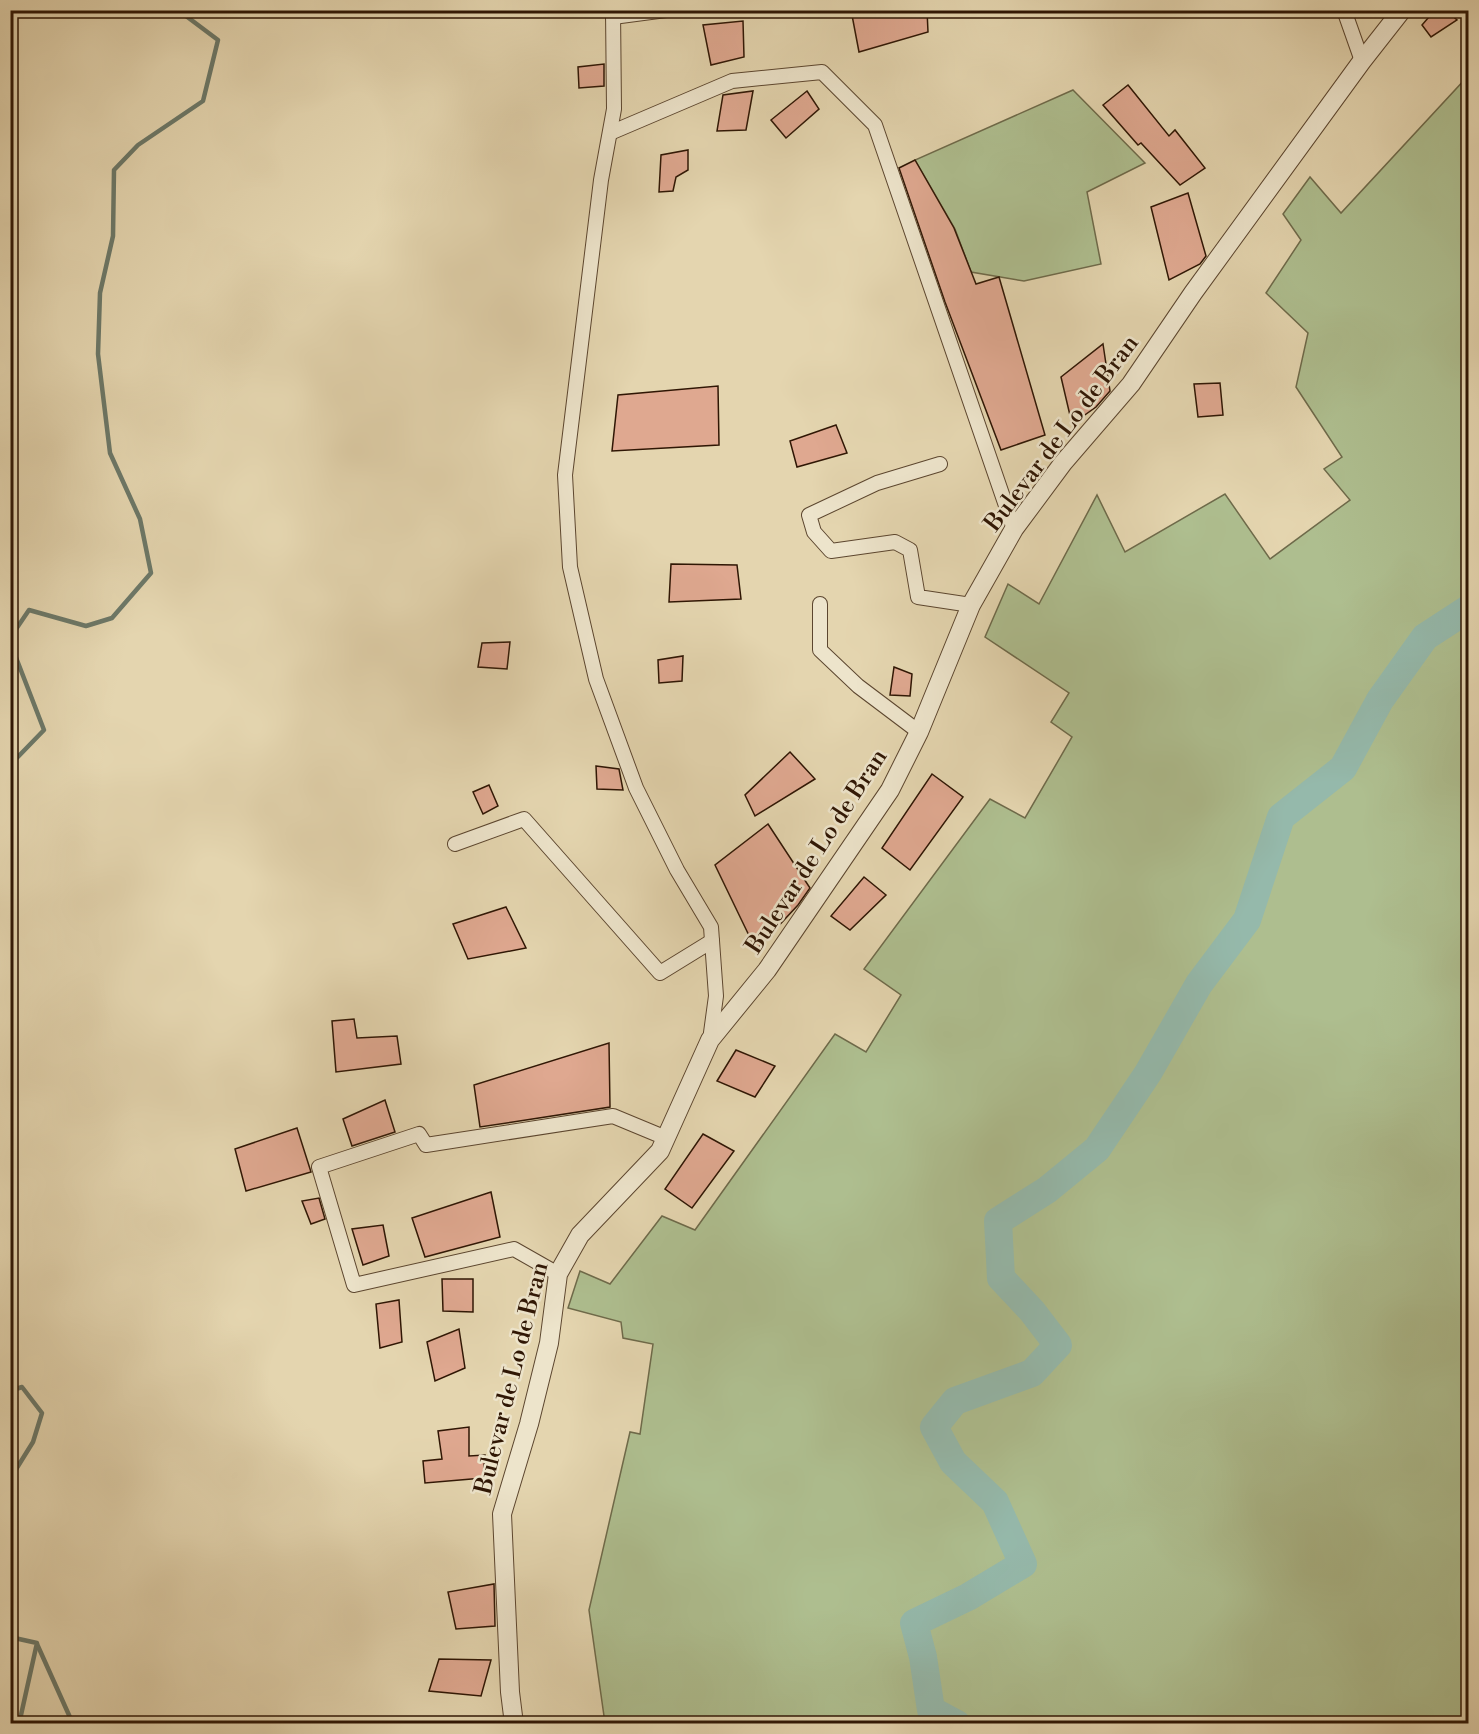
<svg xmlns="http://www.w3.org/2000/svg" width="1479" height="1734" font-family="'Libre Bodoni',serif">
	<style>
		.green { fill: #aebe8f; stroke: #6e6a4a; stroke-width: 1.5 }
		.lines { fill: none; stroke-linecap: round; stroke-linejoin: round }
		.stream { stroke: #6c7868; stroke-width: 4.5 }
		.river { stroke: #95b9ab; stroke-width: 28 }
		.building { fill: #dfa890; stroke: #2f1604; stroke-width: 1.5 }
		.minor-casing { stroke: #5c462f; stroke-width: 16 }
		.tertiary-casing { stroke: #5c462f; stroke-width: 20 }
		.minor { stroke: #ede4cb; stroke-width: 14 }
		.tertiary { stroke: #ede4cb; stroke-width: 18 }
		.labels { text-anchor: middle; stroke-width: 5; stroke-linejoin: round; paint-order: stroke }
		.street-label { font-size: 24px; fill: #2f1604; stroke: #ede4cb }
	</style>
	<rect width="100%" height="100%" fill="#e4d5af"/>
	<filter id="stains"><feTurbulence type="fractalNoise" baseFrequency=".00333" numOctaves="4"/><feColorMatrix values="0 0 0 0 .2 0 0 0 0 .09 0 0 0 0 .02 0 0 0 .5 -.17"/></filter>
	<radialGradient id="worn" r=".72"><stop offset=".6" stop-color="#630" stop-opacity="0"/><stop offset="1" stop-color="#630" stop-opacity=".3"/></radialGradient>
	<!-- green -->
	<g class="green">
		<path d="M1468 76V1723H605L589 1610 630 1432 640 1434 653 1344 623 1338 621 1322 568 1308 580 1271 610 1284 662 1216 695 1230 835 1034 866 1052 901 995 864 969 990 799 1025 818 1072 737 1051 722 1069 693 985 637 1008 584 1039 604 1097 495 1125 552 1225 494 1270 559 1350 500 1324 469 1342 457 1296 387 1308 333 1266 293 1301 240 1283 214 1310 177 1341 213Z"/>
		<path d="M1073 90 1145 163 1087 192 1101 264 1024 281 971 272 955 229 915 160Z"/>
	</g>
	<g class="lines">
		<!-- stream -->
		<g class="stream">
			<path d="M10 638 29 610 86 626 112 618 151 573 140 519 110 453 98 354 100 293 113 236 114 170 138 145 203 101 218 40 178 10"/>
			<path d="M10 642 44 730 10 765"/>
			<path d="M10 1391 22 1387 42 1413 33 1442 10 1479"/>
			<path d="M10 1637 37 1643 19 1724"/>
			<path d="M37 1644 73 1724"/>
		</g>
		<!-- river -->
		<path class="river" d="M957 1724 931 1710 923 1657 914 1623 968 1597 1023 1564 995 1502 953 1462 934 1427 955 1401 1032 1373 1058 1345 1032 1311 1001 1278 998 1221 1047 1190 1097 1149 1148 1073 1199 984 1247 920 1281 817 1343 768 1380 700 1425 637 1468 609"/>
	</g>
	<!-- building -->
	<g class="building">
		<path d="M851 10H927L928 32 859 52Z"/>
		<path d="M1435 10H1446L1457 20 1431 37 1422 25Z"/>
		<path d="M743 21 744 57 711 65 703 25Z"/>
		<path d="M604 64V86L579 88 578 67Z"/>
		<path d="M1128 85 1169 136 1175 130 1205 168 1180 185 1141 143 1138 145 1103 105Z"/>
		<path d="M753 91 746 130 717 131 723 95Z"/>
		<path d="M807 91 819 109 786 138 771 120Z"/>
		<path d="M688 150V170L676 177 673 191 659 192 661 155Z"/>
		<path d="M915 160 954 228 976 284 999 277 1045 435 1001 450 945 302 899 168Z"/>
		<path d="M1188 193 1206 256 1200 264 1169 280 1151 207Z"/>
		<path d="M1103 344 1110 391 1096 407 1072 424 1061 377Z"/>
		<path d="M1220 383 1223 415 1198 417 1194 384Z"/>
		<path d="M718 386 719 445 612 451 618 395Z"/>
		<path d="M836 425 847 453 797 467 790 441Z"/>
		<path d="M671 564 737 565 741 599 669 602Z"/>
		<path d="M510 642 507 669 478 667 482 643Z"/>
		<path d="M683 656 682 681 659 683 658 660Z"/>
		<path d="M894 667 912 674 910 696 890 695Z"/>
		<path d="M790 752 815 779 755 816 745 795Z"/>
		<path d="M596 766 619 769 623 790 597 789Z"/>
		<path d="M932 774 963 797 910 870 882 848Z"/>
		<path d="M489 785 498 806 483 814 473 792Z"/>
		<path d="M768 824 810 888 798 905 756 950 715 865Z"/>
		<path d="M864 877 886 895 850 930 831 916Z"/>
		<path d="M506 907 526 948 468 959 453 924Z"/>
		<path d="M354 1019 357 1038 397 1036 401 1064 336 1072 332 1021Z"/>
		<path d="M609 1043 610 1107 480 1127 474 1085Z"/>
		<path d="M736 1050 775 1066 755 1097 717 1081Z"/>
		<path d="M385 1100 395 1132 352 1146 343 1119Z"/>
		<path d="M297 1128 311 1172 246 1191 235 1149Z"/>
		<path d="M703 1134 734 1151 692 1208 665 1189Z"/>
		<path d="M491 1192 500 1237 425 1257 412 1218Z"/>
		<path d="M319 1198 325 1219 311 1224 302 1201Z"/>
		<path d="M383 1225 389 1256 363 1265 352 1229Z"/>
		<path d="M442 1279H473V1312L443 1311Z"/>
		<path d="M399 1300 402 1342 380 1348 376 1304Z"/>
		<path d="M459 1329 465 1368 435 1381 427 1342Z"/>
		<path d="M469 1427V1456L485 1455 483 1478 425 1483 423 1461 442 1459 438 1431Z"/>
		<path d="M494 1584 495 1626 456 1629 448 1592Z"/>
		<path d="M439 1659 491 1660 481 1696 429 1691Z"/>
	</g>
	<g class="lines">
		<defs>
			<g id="minor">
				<path d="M613 10 614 109 601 180 565 475 570 567 596 679 636 788 677 870 711 927 716 996 710 1040"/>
				<path d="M1344 10 1362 61"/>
				<path d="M613 17 666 10"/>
				<path d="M610 133 732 81 822 72 875 125 1014 529"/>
				<path d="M940 464 877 483 809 515 814 532 831 551 895 542 910 550 918 597 971 605"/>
				<path d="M820 604V650L858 686 919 732"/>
				<path d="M455 844 524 819 660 973 712 941"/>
				<path d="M558 1274 514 1249 354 1285 319 1167 419 1134 426 1145 613 1116 666 1138"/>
			</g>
			<path id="tertiary" d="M514 1724 510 1692 502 1514 529 1424 549 1343 558 1274 580 1235 660 1151 710 1040 767 970 890 790 919 732 971 605 1014 529 1063 463 1131 384 1193 293 1362 61 1402 10"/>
		</defs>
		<!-- minor casing -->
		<use href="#minor" class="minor-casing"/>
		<!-- tertiary casing -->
		<use href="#tertiary" class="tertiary-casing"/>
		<!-- minor -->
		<use href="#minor" class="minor"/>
		<!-- tertiary -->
		<use href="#tertiary" class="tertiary"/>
	</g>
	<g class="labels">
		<!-- street labels -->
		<g class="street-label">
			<text transform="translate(1061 433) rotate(-53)" y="8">Bulevar de Lo de Bran</text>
			<text transform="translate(816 851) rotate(-57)" y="8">Bulevar de Lo de Bran</text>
			<text transform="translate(511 1378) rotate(-76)" y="8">Bulevar de Lo de Bran</text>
		</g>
	</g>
	<!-- margin -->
	<rect width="1479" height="1734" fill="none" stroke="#e4d5af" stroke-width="36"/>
	<rect x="12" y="12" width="1455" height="1710" fill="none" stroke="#2f1604" stroke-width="3"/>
	<rect x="18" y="18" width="1443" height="1698" fill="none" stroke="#2f1604" stroke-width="1.5"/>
	<rect width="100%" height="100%" filter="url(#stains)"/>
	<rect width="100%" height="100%" fill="url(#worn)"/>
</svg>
